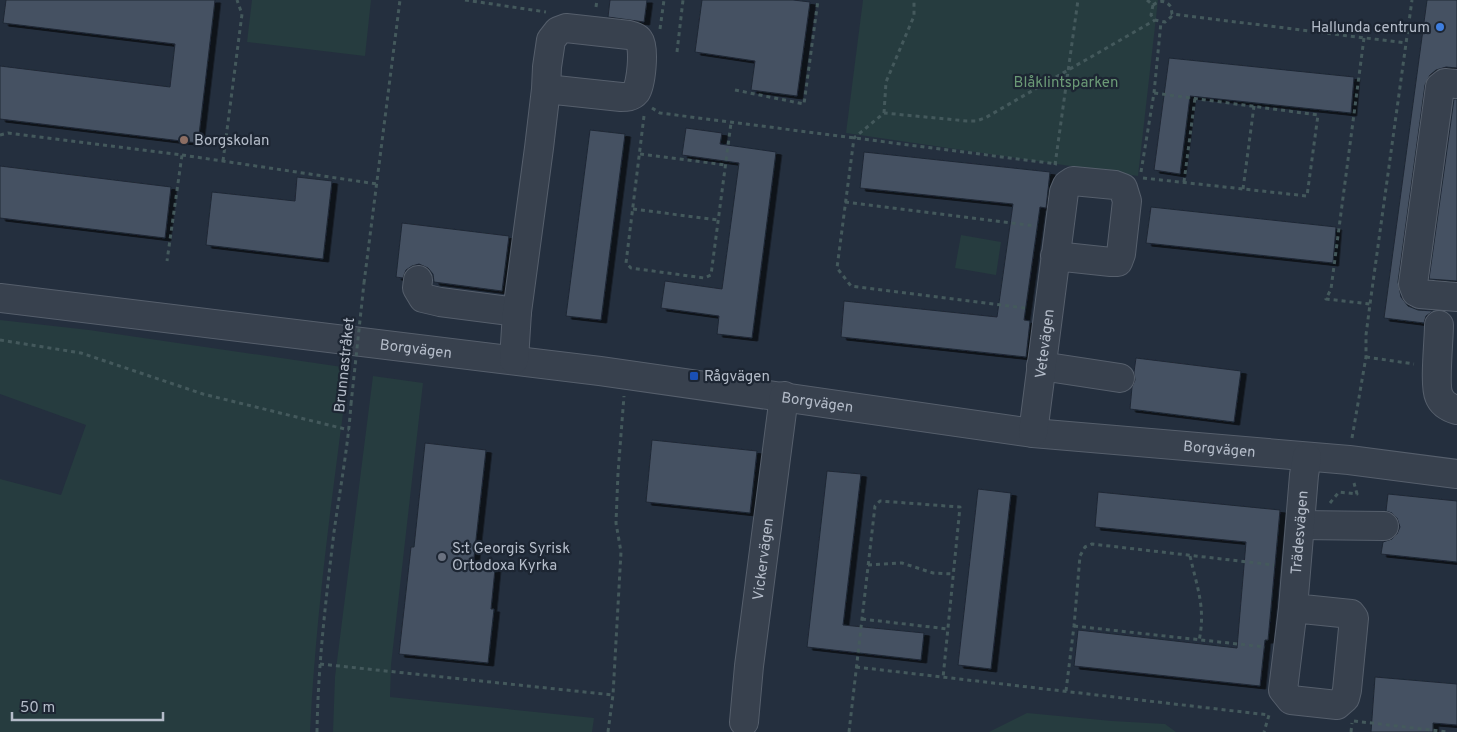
<svg xmlns="http://www.w3.org/2000/svg" width="1457" height="732" font-family="Overpass,sans-serif">
	<style>
		.green { fill: #263c3f }
		.building { fill: #455162; stroke: #1f2835; filter: url(#shadow) }
		.lines { fill: none; stroke-linecap: round; stroke-linejoin: round }
		.minor-casing { stroke: #565f6c; stroke-width: 30 }
		.path { stroke: #44595c; stroke-width: 3; stroke-dasharray: 4 4; stroke-linecap: butt }
		.minor { stroke: #38414e; stroke-width: 28 }
		.path-bridge { stroke: #44595c; stroke-width: 3; stroke-dasharray: 4 4; stroke-linecap: butt }
		.shop-dot { fill: #3f7fe0; stroke: #1d2633; stroke-width: 2 }
		.education-dot { fill: #8d6e63; stroke: #1d2633; stroke-width: 2 }
		.transit-dot { fill: #1a4fb4; stroke: #1d2633; stroke-width: 2 }
		.worship-dot { fill: #6b7280; stroke: #1d2633; stroke-width: 2 }
		.labels { text-anchor: middle; stroke-width: 4.5; stroke-linejoin: round; paint-order: stroke }
		.poi-label { font-size: 15px; fill: #b4bcc9; stroke: #1d2633; text-anchor: start }
		.park-label { font-size: 15px; fill: #6b9a76; stroke: #1d2633 }
		.street-label { font-size: 15px; fill: #b4bcc9; stroke: #1d2633 }
	</style>
	<defs>
		<filter id="shadow"><feDropShadow dx="5.5" dy="3" stdDeviation="0" flood-color="#0009"/></filter>
	</defs>
	<rect width="100%" height="100%" fill="#242f3e"/>
	<!-- green -->
	<g class="green">
		<path d="M252 0H371L365 56 247 42Z"/>
		<path d="M863 0H1158L1138 176 846 133Z"/>
		<path d="M961 235 1001 242 996 275 955 268Z"/>
		<path d="M0 320 89 330 349 368C333 489 316 610 310 732H0V479L61 495 86 425 0 394Z"/>
		<path d="M373 376 423 383 391 665 390 697 594 718 592 732H333L335 677Z"/>
		<path d="M1027 713 1112 721 1165 724 1176 732H989Z"/>
	</g>
	<!-- building -->
	<g class="building">
		<path d="M6 0H215L198 143 0 119V66L170 87 175 44 3 23Z"/>
		<path d="M610 0H647L644 22 608 17Z"/>
		<path d="M702 0H793L810 2 797 96 751 90 755 61 695 52Z"/>
		<path d="M1427 0H1457V68L1446 67 1436 70 1430 75 1425 85 1398 282 1401 297 1408 306 1418 310 1433 311 1426 316 1424 323 1384 318Z"/>
		<path d="M1169 58 1354 77 1351 113 1190 96 1180 174 1154 170Z"/>
		<path d="M1454 99H1457V281L1429 279Z"/>
		<path d="M686 128 722 133 720 144 776 152 752 338 717 334 719 316 661 308 665 281 722 289 739 163 682 155Z"/>
		<path d="M590 130 625 134 601 320 566 316Z"/>
		<path d="M864 152 1050 172 1046 208 1040 207 1024 320 1030 321 1026 357 841 337 844 301 997 317 1013 204 860 188Z"/>
		<path d="M0 166 171 187 165 238 0 218Z"/>
		<path d="M297 177 332 181 323 259 206 245 212 192 295 201Z"/>
		<path d="M1151 207 1336 227 1333 263 1146 243Z"/>
		<path d="M402 223 509 236 502 291 434 282 433 274 428 268 419 264 412 266 406 270 403 278 396 277Z"/>
		<path d="M1136 358 1241 371 1234 422 1130 409 1132 387 1135 380 1134 372Z"/>
		<path d="M652 440 757 451 750 513 646 502Z"/>
		<path d="M425 443 486 450 473 566 495 569 491 609H494L488 663 399 654 411 547H414Z"/>
		<path d="M827 471 861 474 843 625 924 633 921 660 807 647Z"/>
		<path d="M978 489 1011 493 991 669 958 665Z"/>
		<path d="M1098 492 1280 510 1268 640H1265L1260 686 1074 666 1078 630 1237 648 1246 542 1095 527Z"/>
		<path d="M1388 494 1457 501V562L1381 554 1383 542 1392 539 1397 534 1400 527 1397 518 1392 513 1386 511Z"/>
		<path d="M1375 677 1457 684V725L1433 723V732H1371Z"/>
	</g>
	<g class="lines">
		<defs>
			<g id="minor">
				<path d="M1457 84 1445 83 1440 87 1413 284 1416 292 1420 294 1457 297"/>
				<path d="M418 280 417 288 423 298 440 302 517 312"/>
				<path id="s1" d="M0 298 600 371 1033 433 1349 460 1457 474"/>
				<path d="M1439 325C1439 340 1434 385 1439 396 1442 404 1450 408 1457 410"/>
				<path d="M514 360 517 312 539 148 546 89 547 67 551 40 558 31 566 28 629 35C633 36 637 37 639 40 645 48 641 85 636 92 632 97 626 97 621 97L546 89"/>
				<path d="M1041 366 1120 378"/>
				<path id="s2" d="M1033 433 1064 192 1067 185 1073 181 1115 185 1123 188 1127 201 1121 254 1118 262H1111L1055 256"/>
				<path d="M1300 525 1384 526"/>
				<path id="s3" d="M1293 608 1351 614 1354 618 1347 690 1345 698 1337 705 1291 700 1283 690 1293 608 1304 475 1307 457"/>
				<path id="s4" d="M744 722 749 666 784 396"/>
			</g>
		</defs>
		<!-- minor casing -->
		<use href="#minor" class="minor-casing"/>
		<!-- path -->
		<g class="path">
			<path d="M465 0 546 12"/>
			<path d="M1147 0 1153 5"/>
			<path d="M1153 5C1160 0 1166 0 1171 7L1172 14 1406 43"/>
			<path d="M1153 5 1151 15 1155 20 1165 22 1171 17 1172 14"/>
			<path d="M596 7 597 0"/>
			<path d="M660 29 664 0"/>
			<path d="M1364 38 1331 289 1326 299 1370 304"/>
			<path d="M677 52 683 0"/>
			<path d="M735 90 804 104 818 0"/>
			<path d="M652 108 660 113 1057 164"/>
			<path d="M884 113 886 82 914 16V0"/>
			<path d="M644 116 626 263 631 268 704 278 711 275 731 123"/>
			<path d="M0 135 8 133 182 155 167 261"/>
			<path d="M640 154 726 165"/>
			<path d="M182 155 377 184"/>
			<path d="M223 161 242 14 237 0"/>
			<path d="M1055 165 1078 0"/>
			<path d="M1141 172 1154 93 1161 22"/>
			<path d="M1143 178 1307 196 1318 115 1154 93"/>
			<path d="M1184 182 1195 98"/>
			<path d="M1243 189 1254 106"/>
			<path d="M845 202 1036 226"/>
			<path d="M633 209 718 220"/>
			<path d="M364 283 400 0"/>
			<path d="M1025 308 851 286 837 268 854 138 884 113 967 121H976L985 118 1155 20"/>
			<path d="M0 340 81 353 203 394 349 430"/>
			<path d="M1366 357 1414 364"/>
			<path d="M1352 438 1366 357V335L1370 304 1412 0"/>
			<path d="M1330 503 1339 492 1357 494 1354 483"/>
			<path d="M1190 556C1197 587 1206 608 1199 641"/>
			<path d="M868 565 902 563 933 573 954 574"/>
			<path d="M862 619 948 629"/>
			<path d="M1074 626 1265 647"/>
			<path d="M320 664 613 695"/>
			<path d="M856 667 1269 715 1264 732"/>
			<path d="M1066 691 1074 626 1080 556 1085 547 1092 544 1274 565"/>
			<path d="M1354 721 1448 732"/>
			<path d="M317 732C318 665 326 598 334 532 340 489 348 447 351 404"/>
			<path d="M608 732 613 695 621 552 616 523 618 473 624 396"/>
			<path d="M849 732 875 506 880 501 960 507 943 678"/>
			<path d="M1351 732 1352 723"/>
		</g>
		<!-- minor -->
		<use href="#minor" class="minor"/>
		<!-- path-bridge -->
		<path class="path-bridge" d="M351 404 364 283"/>
	</g>
	<!-- markers -->
	<circle class="shop-dot" cx="1440" cy="27" r="5"/>
	<circle class="education-dot" cx="184" cy="140" r="5"/>
	<rect class="transit-dot" x="689" y="371" width="10" height="10" rx="2.5"/>
	<circle class="worship-dot" cx="442" cy="557" r="5"/>
	<g class="labels">
		<!-- poi labels -->
		<g class="poi-label">
			<text x="1430" y="32" text-anchor="end">Hallunda centrum</text>
			<text x="194" y="145">Borgskolan</text>
			<text x="704" y="381">Rågvägen</text>
			<text x="452" y="553">S:t Georgis Syrisk<tspan x="452" dy="17">Ortodoxa Kyrka</tspan></text>
		</g>
		<!-- park labels -->
		<g class="park-label">
			<text x="1066" y="87">Blåklintsparken</text>
		</g>
		<!-- street labels -->
		<g class="street-label">
			<text dy="5" stroke="none"><textPath href="#s2" startOffset="90">Vetevägen</textPath></text>
			<text dy="5" stroke="none"><textPath href="#s1" startOffset="419">Borgvägen</textPath></text>
			<text transform="translate(344 365) rotate(-84)" y="5">Brunnastråket</text>
			<text dy="5" stroke="none"><textPath href="#s1" startOffset="824">Borgvägen</textPath></text>
			<text dy="5" stroke="none"><textPath href="#s1" startOffset="1229">Borgvägen</textPath></text>
			<text dy="5" stroke="none"><textPath href="#s3" startOffset="372">Trädesvägen</textPath></text>
			<text dy="5" stroke="none"><textPath href="#s4" startOffset="164">Vickervägen</textPath></text>
		</g>
	</g>
	<!-- scale -->
	<path d="M12 712v8h151v-8" fill="none" stroke="#b4bcc9" stroke-width="2.5"/>
	<text x="20" y="712" font-size="15" fill="#b4bcc9" stroke="#1d2633" stroke-width="4" paint-order="stroke">50 m</text>
</svg>
